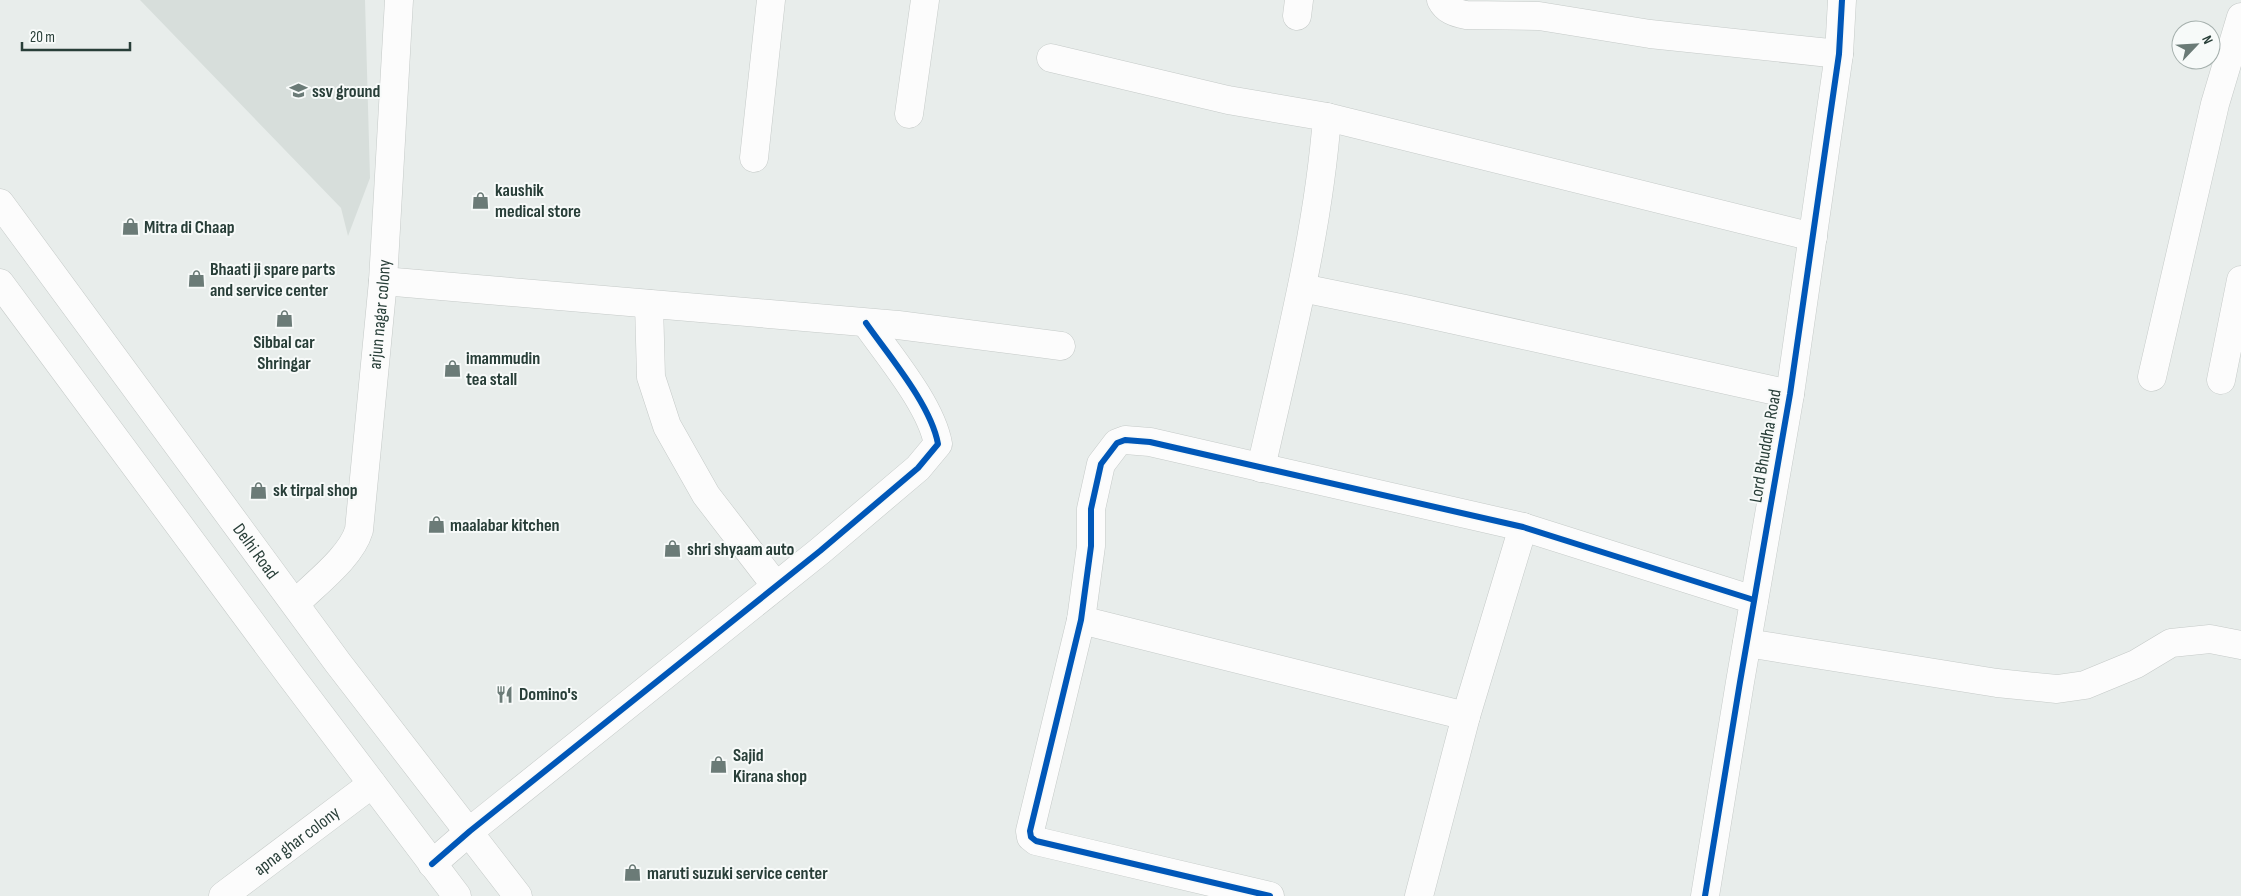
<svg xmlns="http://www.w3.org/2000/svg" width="2241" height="896" font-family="'Sofia Sans Condensed',sans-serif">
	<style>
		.built { fill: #d7dedb }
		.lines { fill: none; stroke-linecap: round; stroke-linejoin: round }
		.street-casing { stroke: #c5cac8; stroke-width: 29 }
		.secondary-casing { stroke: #c5cac8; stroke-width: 29 }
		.street { stroke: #fcfcfc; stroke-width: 28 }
		.secondary { stroke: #fcfcfc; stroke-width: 28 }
		.cycleway-casing { stroke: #f7faf9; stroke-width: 9 }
		.cycleway { stroke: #0057b8; stroke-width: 6 }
		.labels { text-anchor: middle; stroke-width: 4; stroke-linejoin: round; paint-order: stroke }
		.poi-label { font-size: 18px; font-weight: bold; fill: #283e38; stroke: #f7faf9; text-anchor: start }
		.street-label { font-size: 18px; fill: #283e38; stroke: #f7faf9 }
	</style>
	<rect width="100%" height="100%" fill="#e8edeb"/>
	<!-- built -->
	<path class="built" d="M140 0H365L370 178 348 236 341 208Z"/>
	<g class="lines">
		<defs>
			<g id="street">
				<path d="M1441 0C1446 10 1455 13 1466 15L1539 16 1650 34 1839 54"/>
				<path d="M1297 16 1299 0"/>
				<path d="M1051 58 1228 100 1327 117C1318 236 1287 352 1261 468"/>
				<path d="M909 114 925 0"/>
				<path d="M1327 117 1813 237"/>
				<path d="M754 158 771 0"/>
				<path d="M383 281 898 325 1061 346"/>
				<path d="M1302 288 1405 309 1790 394"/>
				<path d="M649 304 651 377 667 426 706 495 776 586"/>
				<path d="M2152 377 2215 104 2241 17"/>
				<path d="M2221 380 2241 280"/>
				<path id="s1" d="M296 603C316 583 351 557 359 530L383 281 399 0"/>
				<path d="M1081 620 1466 716"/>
				<path d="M1747 643 1997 683 2057 689 2085 685 2136 664 2171 643 2210 639 2241 645"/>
				<path d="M432 864 470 831 820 551 918 468 938 444C931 405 889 356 866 323"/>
				<path id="s2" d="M223 896 372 784"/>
				<path d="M1270 896 1036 841 1031 837 1030 831 1081 620 1091 546V509L1101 464 1117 443 1125 440 1150 442 1523 527 1754 600"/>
				<path d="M1419 896 1466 716 1523 527"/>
			</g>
			<g id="secondary">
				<path id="s3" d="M0 203 338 663 518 896"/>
				<path d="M0 283 290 675 457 896"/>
				<path d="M1705 896 1740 682 1790 394 1839 54 1842 0"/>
			</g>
		</defs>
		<!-- street casing -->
		<use href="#street" class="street-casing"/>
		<!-- secondary casing -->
		<use href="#secondary" class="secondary-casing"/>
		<!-- street -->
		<use href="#street" class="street"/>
		<!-- secondary -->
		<use href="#secondary" class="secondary"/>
		<defs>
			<g id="cycleway">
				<path d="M432 864 470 831 820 551 918 468 938 444C931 405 889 356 866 323"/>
				<path d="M1270 896 1036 841 1031 837 1030 831 1081 620 1091 546V509L1101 464 1117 443 1125 440 1150 442 1523 527 1754 600"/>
				<path d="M1705 896 1740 682 1790 394 1839 54 1842 0"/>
			</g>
		</defs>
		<!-- cycleway casing -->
		<use href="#cycleway" class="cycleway-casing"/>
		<!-- cycleway -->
		<use href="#cycleway" class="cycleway"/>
	</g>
	<!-- icons -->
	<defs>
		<symbol id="university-bare" viewBox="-9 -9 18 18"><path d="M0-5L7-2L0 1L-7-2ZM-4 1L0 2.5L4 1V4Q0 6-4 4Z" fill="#6b7b77" stroke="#f7faf9" stroke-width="2.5" paint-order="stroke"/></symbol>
		<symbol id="shop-bare" viewBox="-9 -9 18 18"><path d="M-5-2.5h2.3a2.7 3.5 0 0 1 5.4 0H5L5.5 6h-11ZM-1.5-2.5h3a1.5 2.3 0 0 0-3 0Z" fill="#6b7b77" stroke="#f7faf9" stroke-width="2.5" paint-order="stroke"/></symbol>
		<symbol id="restaurant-bare" viewBox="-9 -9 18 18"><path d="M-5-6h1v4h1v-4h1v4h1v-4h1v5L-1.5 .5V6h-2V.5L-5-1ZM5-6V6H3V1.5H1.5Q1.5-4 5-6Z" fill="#6b7b77" stroke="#f7faf9" stroke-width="2.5" paint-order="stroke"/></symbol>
	</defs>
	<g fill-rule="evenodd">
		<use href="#university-bare" x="286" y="78" width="25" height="25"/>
		<use href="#shop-bare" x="468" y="188" width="25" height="25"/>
		<use href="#shop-bare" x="118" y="214" width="25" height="25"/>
		<use href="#shop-bare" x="184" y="266" width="25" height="25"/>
		<use href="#shop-bare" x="272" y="306" width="25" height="25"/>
		<use href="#shop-bare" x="440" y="356" width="25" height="25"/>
		<use href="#shop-bare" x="246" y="478" width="25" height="25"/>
		<use href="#shop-bare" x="424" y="512" width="25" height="25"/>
		<use href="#shop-bare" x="660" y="536" width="25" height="25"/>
		<use href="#restaurant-bare" x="492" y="682" width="25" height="25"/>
		<use href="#shop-bare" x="706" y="752" width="25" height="25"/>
		<use href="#shop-bare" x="620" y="860" width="25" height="25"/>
	</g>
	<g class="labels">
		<!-- poi labels -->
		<g class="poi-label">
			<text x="312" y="97">ssv ground</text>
			<text x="495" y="196">kaushik<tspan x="495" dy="21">medical store</tspan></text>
			<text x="144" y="233">Mitra di Chaap</text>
			<text x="210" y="275">Bhaati ji spare parts<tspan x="210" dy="21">and service center</tspan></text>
			<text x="284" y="348" text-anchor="middle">Sibbal car<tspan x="284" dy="21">Shringar</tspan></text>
			<text x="466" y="364">imammudin<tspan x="466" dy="21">tea stall</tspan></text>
			<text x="273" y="496">sk tirpal shop</text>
			<text x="450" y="531">maalabar kitchen</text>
			<text x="687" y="555">shri shyaam auto</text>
			<text x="519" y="700">Domino's</text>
			<text x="733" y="761">Sajid<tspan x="733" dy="21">Kirana shop</tspan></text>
			<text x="647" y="879">maruti suzuki service center</text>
		</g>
		<!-- street labels -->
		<g class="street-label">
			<text dy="6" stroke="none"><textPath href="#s1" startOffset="314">arjun nagar colony</textPath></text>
			<text transform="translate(1765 446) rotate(-80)" y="6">Lord Bhuddha Road</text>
			<text dy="6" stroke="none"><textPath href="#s3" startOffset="432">Delhi Road</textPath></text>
			<text dy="6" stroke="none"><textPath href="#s2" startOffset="92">apna ghar colony</textPath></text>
		</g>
	</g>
	<!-- north arrow -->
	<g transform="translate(2196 45) rotate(65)"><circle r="24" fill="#f7faf9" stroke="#a4afac"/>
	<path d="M0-4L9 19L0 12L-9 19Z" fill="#6b7b77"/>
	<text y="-8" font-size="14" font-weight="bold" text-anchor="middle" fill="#283e38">N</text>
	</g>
	<!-- scale -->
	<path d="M22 42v8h108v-8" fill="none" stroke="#283e38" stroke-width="2.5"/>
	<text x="30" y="42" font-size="15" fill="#283e38" stroke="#f7faf9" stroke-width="4" paint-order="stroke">20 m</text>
</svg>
